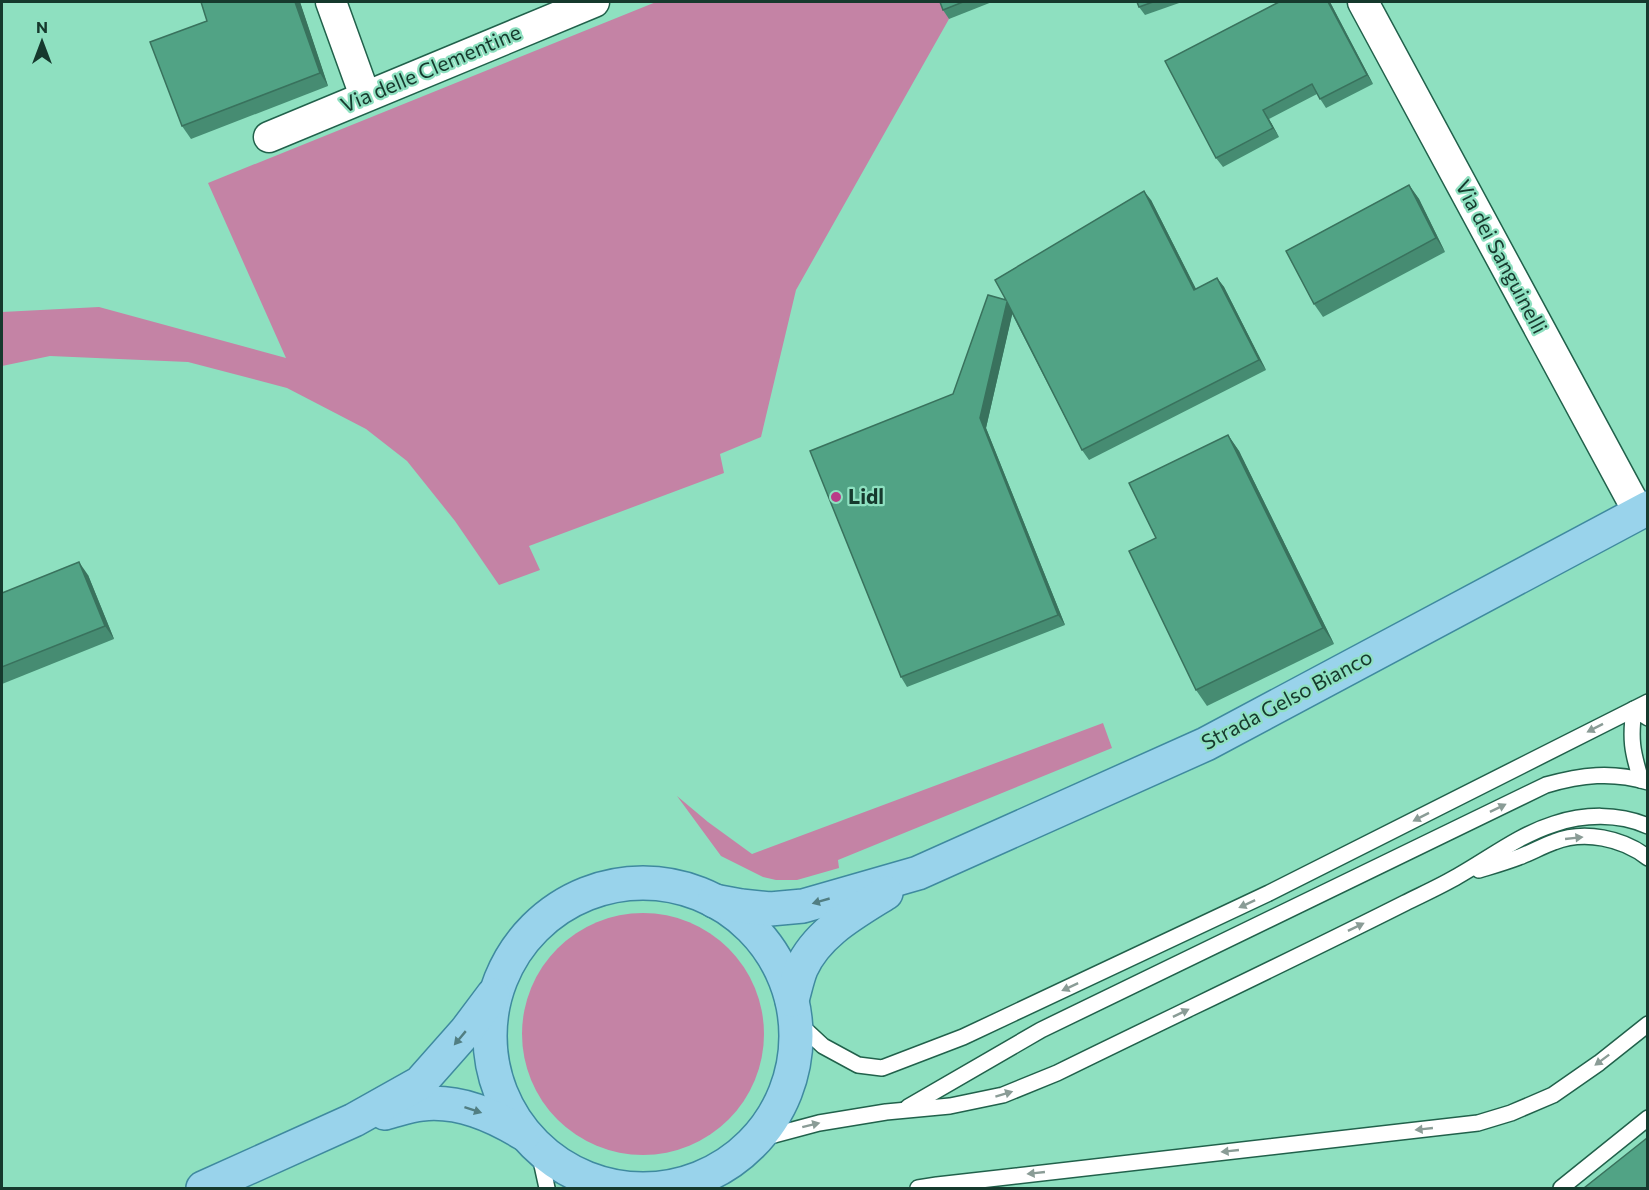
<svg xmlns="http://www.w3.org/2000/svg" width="1649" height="1190" font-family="Commissioner,sans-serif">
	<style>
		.green { fill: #c483a5 }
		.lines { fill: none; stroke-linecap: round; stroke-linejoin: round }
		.service-casing { stroke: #21614b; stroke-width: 18 }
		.minor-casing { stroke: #21614b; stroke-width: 33 }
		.primary-casing { stroke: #3f8a9f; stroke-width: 36 }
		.service { stroke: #fff; stroke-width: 15 }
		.minor { stroke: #fff; stroke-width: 30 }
		.primary { stroke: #99d3eb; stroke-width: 33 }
		.wall { fill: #468c72 }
		.shaded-wall { fill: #39725d }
		.building { fill: #51a385; stroke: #39725d; stroke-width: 1.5 }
		.oneway { fill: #8a9c96 }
		.oneway2 { fill: #517e82 }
		.poi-dot { fill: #ba3b88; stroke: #8ee0c0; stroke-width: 2 }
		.labels { text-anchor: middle; stroke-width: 4.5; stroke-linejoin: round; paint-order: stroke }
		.street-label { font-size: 21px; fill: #16392d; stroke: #8ee0c0 }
		.poi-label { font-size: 21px; font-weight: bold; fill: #16392d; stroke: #8ee0c0; text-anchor: start }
	</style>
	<rect width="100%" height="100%" fill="#8ee0c0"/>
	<!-- green -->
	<g class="green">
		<path d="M656 2H943L949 19 796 290 761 437 720 454 724 473 529 546 540 570 499 585 455 521 407 461 366 429 287 388 188 362 50 356 2 366V312L99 307 286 358 208 183Z"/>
		<path d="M1103 723 1112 748 838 860 839 868 797 880H776L763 877 721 856 677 796 708 822 752 854Z"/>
		<circle cx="643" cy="1034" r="121"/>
	</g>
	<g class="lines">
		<defs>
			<g id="service">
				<path d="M1641 780C1632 751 1630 739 1634 709L1648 718"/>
				<path d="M1479 870C1492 866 1506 862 1519 857 1531 853 1542 846 1554 842 1584 830 1623 838 1648 858"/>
				<path d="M795 1020 823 1046 858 1065 882 1068 963 1037 1269 893 1648 702"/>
				<path d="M908 1107 1041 1030 1546 785C1581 775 1612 771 1648 782"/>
				<path d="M755 1140 819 1123 886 1112 950 1106 1003 1095 1057 1073C1173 1016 1290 961 1405 903 1423 894 1441 886 1458 876 1490 858 1519 835 1554 824 1584 814 1618 813 1648 826"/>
				<path d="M538 1147 547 1188"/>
				<path d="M676 1188 686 1182"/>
				<path d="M918 1188 937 1185 1478 1123 1511 1113 1553 1095 1599 1063 1648 1024"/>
				<path d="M1561 1188 1648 1118"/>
			</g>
			<g id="minor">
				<path d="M331 2 365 96"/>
				<path d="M1363 2 1639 513"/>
				<path d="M269 137 594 2"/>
			</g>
			<g id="primary">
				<circle cx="643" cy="1036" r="153"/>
				<path d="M714 901 741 906 770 909 803 906 918 873 1206 744 1648 508"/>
				<path d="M792 1000C795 990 797 979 801 969 817 933 854 913 886 893"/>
				<path d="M385 1113C397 1110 410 1105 422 1104 459 1100 493 1115 524 1134"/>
				<path d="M203 1188 354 1120 420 1083 466 1031 493 995"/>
			</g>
		</defs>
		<!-- service casing -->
		<use href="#service" class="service-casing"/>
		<!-- minor casing -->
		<use href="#minor" class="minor-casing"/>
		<!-- primary casing -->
		<use href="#primary" class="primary-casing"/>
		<!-- service -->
		<use href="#service" class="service"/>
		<!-- minor -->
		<use href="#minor" class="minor"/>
		<!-- primary -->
		<use href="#primary" class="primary"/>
	</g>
	<!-- wall -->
	<g class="wall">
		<path d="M300 2 328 86 191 139 182 126Z"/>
		<path d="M940 2H992L949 19 943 10Z"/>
		<path d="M1137 2H1182L1145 15 1139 7Z"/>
		<path d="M1279 2H1330L1373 84 1326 108 1317 94 1269 119 1279 137 1223 167 1216 158Z"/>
		<path d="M1409 185 1419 199 1445 252 1323 317 1314 304Z"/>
		<path d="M1151 200 1196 289 1217 278 1224 287 1266 370 1089 460 1082 450 1012 314 986 428 1065 625 907 687 901 677 953 394 1006 300Z"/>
		<path d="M1228 435 1239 451 1334 644 1207 706 1196 690Z"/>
		<path d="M88 575 114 639 2 684V593Z"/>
	</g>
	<!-- shaded-wall -->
	<g class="shaded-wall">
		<path d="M295 2H300L328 86 320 73Z"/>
		<path d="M1328 2H1330L1373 84 1367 75Z"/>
		<path d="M1263 110 1269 119 1279 137 1273 128Z"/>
		<path d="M1409 185 1419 199 1445 252 1436 238Z"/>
		<path d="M1144 191 1151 200 1201 299 1194 290Z"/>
		<path d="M1217 278 1224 287 1266 370 1259 360Z"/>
		<path d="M1007 302 1013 311 986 428 1065 625 1058 615 980 418Z"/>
		<path d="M1228 435 1239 451 1334 644 1323 628Z"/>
		<path d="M79 562 88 575 114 639 105 626Z"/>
	</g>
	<!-- building -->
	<g class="building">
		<path d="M201 2H295L320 73 182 126 150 42 207 21Z"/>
		<path d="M940 2H963L943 10Z"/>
		<path d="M1137 2H1153L1139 7Z"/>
		<path d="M1279 2H1328L1367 75 1320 99 1312 84 1263 110 1273 128 1216 158 1165 61Z"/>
		<path d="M1409 185 1436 238 1314 304 1286 251Z"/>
		<path d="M1144 191 1194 290 1217 278 1259 360 1082 450 1007 302 980 418 1058 615 901 677 810 451 953 394 988 295 1006 300 995 280Z"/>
		<path d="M1228 435 1323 628 1196 690 1129 551 1156 538 1129 483Z"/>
		<path d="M79 562 105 626 2 667V593Z"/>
		<path d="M1647 1138V1188H1584Z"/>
	</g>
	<!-- one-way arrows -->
	<defs><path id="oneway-solid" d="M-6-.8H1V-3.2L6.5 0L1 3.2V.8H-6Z" transform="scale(1.5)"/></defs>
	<g class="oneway">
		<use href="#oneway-solid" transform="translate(1595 728) rotate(153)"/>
		<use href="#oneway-solid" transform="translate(1498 808) rotate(-26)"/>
		<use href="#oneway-solid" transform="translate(1421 817) rotate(153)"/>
		<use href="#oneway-solid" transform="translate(1574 838) rotate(-6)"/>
		<use href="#oneway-solid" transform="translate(1247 904) rotate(155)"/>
		<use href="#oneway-solid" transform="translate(1356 927) rotate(-26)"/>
		<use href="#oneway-solid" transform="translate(1070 987) rotate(155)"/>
		<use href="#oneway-solid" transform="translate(1181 1013) rotate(-26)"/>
		<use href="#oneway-solid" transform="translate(1602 1060) rotate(143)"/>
		<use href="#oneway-solid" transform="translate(1004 1094) rotate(-17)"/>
		<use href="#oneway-solid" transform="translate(811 1125) rotate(-14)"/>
		<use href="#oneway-solid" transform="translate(1424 1129) rotate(174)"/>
		<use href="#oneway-solid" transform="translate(1230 1151) rotate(174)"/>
		<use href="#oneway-solid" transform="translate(1036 1173) rotate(174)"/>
	</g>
	<g class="oneway2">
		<use href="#oneway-solid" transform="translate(821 901) rotate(164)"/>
		<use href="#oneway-solid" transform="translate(460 1038) rotate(130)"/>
		<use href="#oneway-solid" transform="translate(473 1110) rotate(18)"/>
	</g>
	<!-- markers -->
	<circle class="poi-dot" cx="836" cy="497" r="6"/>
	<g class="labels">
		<!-- street labels -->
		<g class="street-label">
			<text transform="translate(431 69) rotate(-23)" y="7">Via delle Clementine</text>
			<text transform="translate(1501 257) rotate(62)" y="7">Via dei Sanguinelli</text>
			<text transform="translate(1287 700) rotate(-28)" y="7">Strada Gelso Bianco</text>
		</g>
		<!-- poi labels -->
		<g class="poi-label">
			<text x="848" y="504">Lidl</text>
		</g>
	</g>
	<!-- border -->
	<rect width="1649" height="1190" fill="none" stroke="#16392d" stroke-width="6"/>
	<!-- north arrow -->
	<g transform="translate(42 42)" stroke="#8ee0c0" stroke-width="4.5" paint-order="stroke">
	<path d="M0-4.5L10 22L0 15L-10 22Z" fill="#16392d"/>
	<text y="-9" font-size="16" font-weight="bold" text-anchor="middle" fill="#16392d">N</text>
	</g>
</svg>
